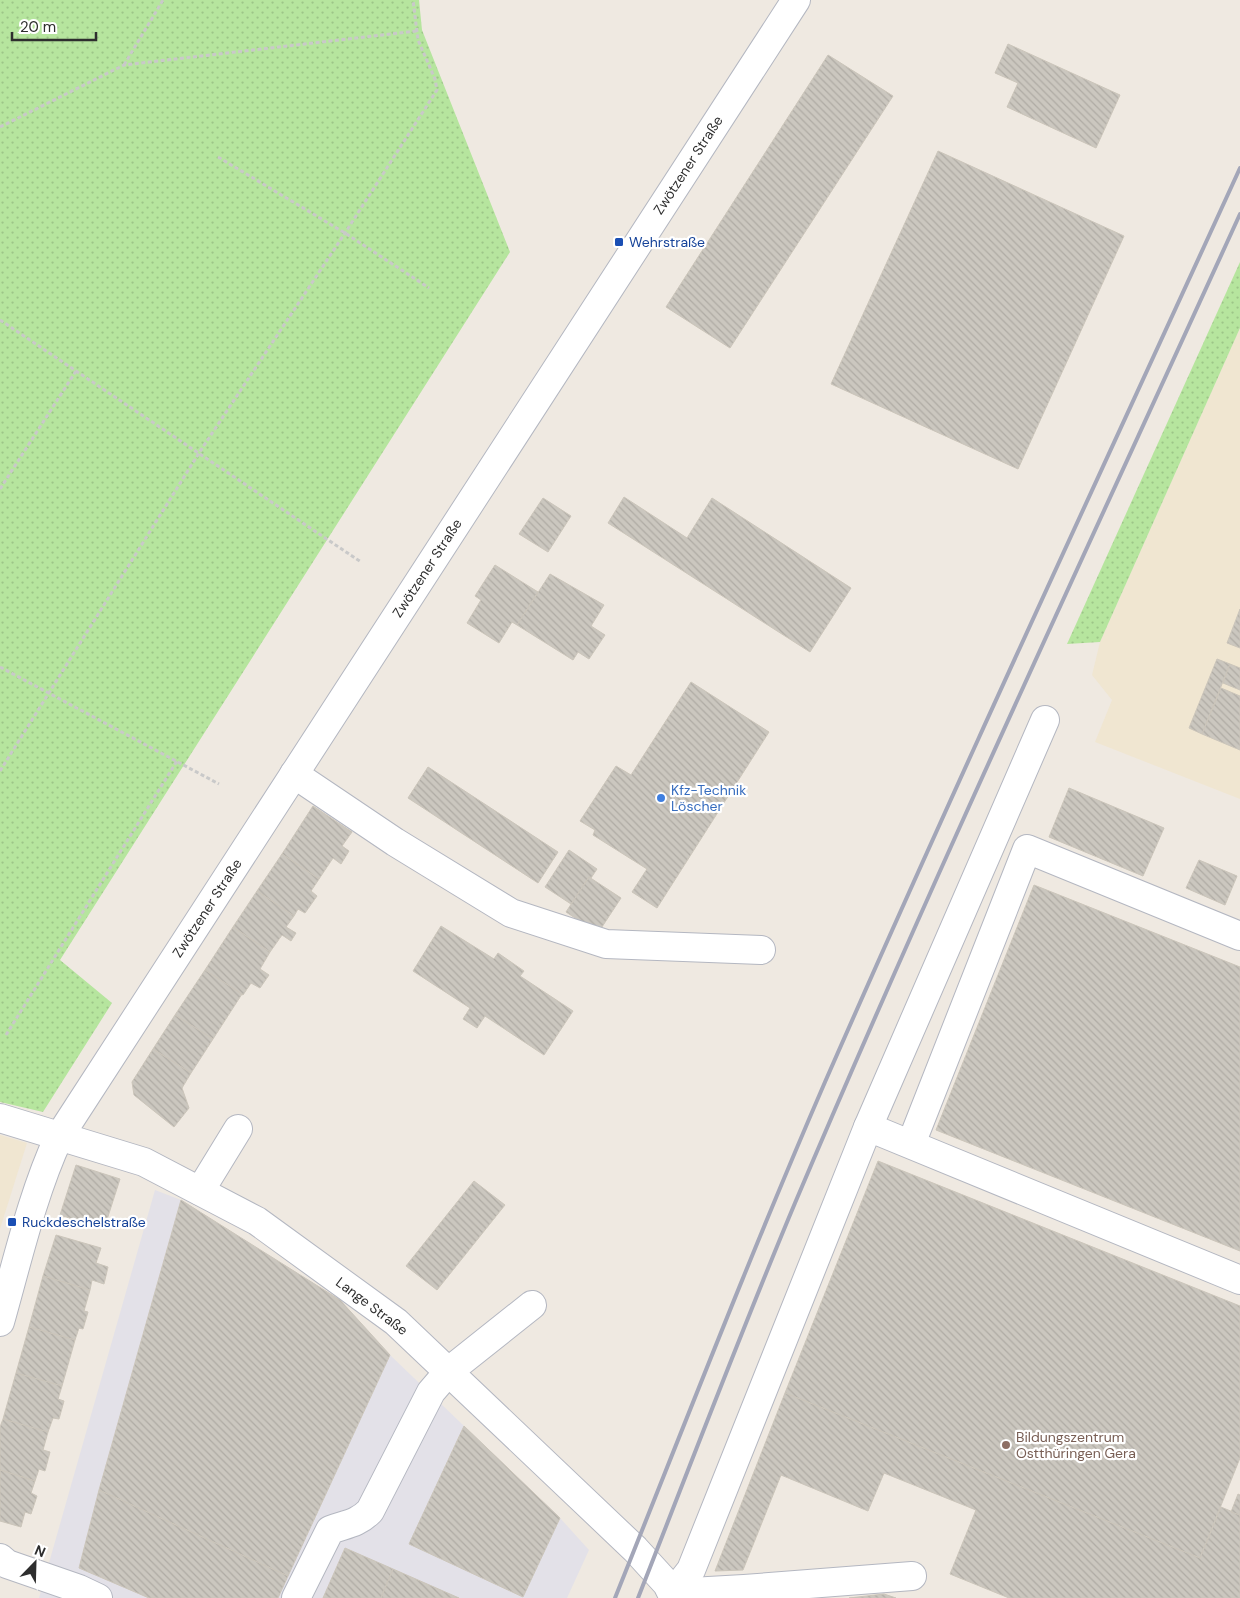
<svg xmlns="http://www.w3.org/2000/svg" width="1240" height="1598" font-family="'DM Sans',sans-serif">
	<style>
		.industrial { fill: #e3e1e8 }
		.education { fill: #f0e6d1 }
		.grass { fill: url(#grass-dots) }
		.building { fill: url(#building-back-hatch); stroke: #cbc5ba }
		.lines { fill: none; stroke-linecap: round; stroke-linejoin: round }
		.minor-casing { stroke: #b4b7c1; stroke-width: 30 }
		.path { stroke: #c9c9c9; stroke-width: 3; stroke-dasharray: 4 2.5; stroke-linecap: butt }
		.minor { stroke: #fff; stroke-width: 28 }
		.rail { stroke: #a3a6b8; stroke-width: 4 }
		.transit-dot { fill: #1a4fb4; stroke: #fff; stroke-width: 2 }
		.shop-dot { fill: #3f7fe0; stroke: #fff; stroke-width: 2 }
		.education-dot { fill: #8d6e63; stroke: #fff; stroke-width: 2 }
		.labels { text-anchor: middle; stroke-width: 4.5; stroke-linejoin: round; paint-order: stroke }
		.street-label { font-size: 14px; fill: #2e2e2e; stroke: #fff }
		.transit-label { font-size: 14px; fill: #164399; stroke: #fff; text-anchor: start }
		.shop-label { font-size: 14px; fill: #366cbe; stroke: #fff; text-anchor: start }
		.education-label { font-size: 14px; fill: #785e54; stroke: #fff; text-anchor: start }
	</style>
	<defs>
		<pattern id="grass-dots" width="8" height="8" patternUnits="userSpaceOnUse" patternTransform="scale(1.25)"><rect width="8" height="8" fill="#b6e59e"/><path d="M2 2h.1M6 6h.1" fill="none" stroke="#9dc588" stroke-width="1.8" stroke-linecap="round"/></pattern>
		<pattern id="building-back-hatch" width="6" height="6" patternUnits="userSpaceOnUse" patternTransform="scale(1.25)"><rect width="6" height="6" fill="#cbc7bf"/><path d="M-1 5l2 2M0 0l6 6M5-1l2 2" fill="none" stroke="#afaba4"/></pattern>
	</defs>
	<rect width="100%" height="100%" fill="#efe9e1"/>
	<!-- industrial -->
	<path class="industrial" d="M155 1190 181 1200 340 1300 390 1355 560 1518 589 1550 567 1598H39Z"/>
	<!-- education -->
	<g class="education">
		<path d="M1240 328V799L1095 742 1112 700 1092 675 1100 642Z"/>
		<path d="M0 1135 27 1143 0 1229Z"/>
	</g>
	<!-- grass -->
	<g class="grass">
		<path d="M0 0H419L422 30 510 252 60 960 112 1003 43 1112 0 1102Z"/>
		<path d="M1240 262V328L1100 642 1067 644Z"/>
	</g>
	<!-- building -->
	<g class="building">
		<path d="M1008 44 1120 95 1096 148 1007 107 1018 83 995 73Z"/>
		<path d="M828 55 893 96 730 348 666 307Z"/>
		<path d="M938 151 1124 236 1018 469 831 384Z"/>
		<path d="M624 497 687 538 712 498 851 588 810 652 608 523Z"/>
		<path d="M543 498 571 516 548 552 519 534Z"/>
		<path d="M495 565 538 592 517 625 512 622 499 643 467 623 481 600 475 596Z"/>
		<path d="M550 574 604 605 591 626 605 635 589 659 578 652 573 660 517 625Z"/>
		<path d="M1240 609V648L1227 643Z"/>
		<path d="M1217 659 1230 664 1202 734 1189 728Z"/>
		<path d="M1230 664 1240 668V690L1223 683Z"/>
		<path d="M691 682 769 732 657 908 632 892 647 869 593 835 595 830 580 821 616 766 631 775Z"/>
		<path d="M1221 688 1240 696V750L1202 734Z"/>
		<path d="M428 767 558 852 538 883 408 798Z"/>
		<path d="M1069 788 1164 828 1143 876 1049 837Z"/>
		<path d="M313 806 352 832 342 846 349 851 341 864 333 858 319 879 282 854Z"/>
		<path d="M569 850 597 869 591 878 589 877 571 904 545 887Z"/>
		<path d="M282 854 319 879 311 891 317 896 305 913 298 909 294 916 257 891Z"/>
		<path d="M1199 860 1237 876 1225 905 1186 888Z"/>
		<path d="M589 877 621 898 598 933 566 912Z"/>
		<path d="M1034 885 1240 967V1251L936 1130Z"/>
		<path d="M257 891 294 916 286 927 296 933 291 941 282 935 270 952 233 927Z"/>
		<path d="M441 926 494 959 498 953 524 971 520 976 573 1011 544 1055 485 1016 477 1028 463 1019 470 1008 413 971Z"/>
		<path d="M233 927 270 952 260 969 269 975 260 988 251 983 243 995 205 970Z"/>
		<path d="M205 970 242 994 213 1039 175 1015Z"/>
		<path d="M175 1015 213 1039 191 1073 153 1049Z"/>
		<path d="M153 1049 191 1073 182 1088 189 1108 174 1127 134 1095 132 1082Z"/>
		<path d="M878 1161 1240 1306V1458L1200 1558 785 1393Z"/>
		<path d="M76 1165 120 1179 104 1229 60 1215Z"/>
		<path d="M474 1181 505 1205 437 1290 406 1266Z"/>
		<path d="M181 1200 340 1300 390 1355 288 1576 99 1490Z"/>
		<path d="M56 1235 101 1248 96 1263 108 1267 104 1284 92 1280 90 1290 43 1276Z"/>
		<path d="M43 1276 90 1290 84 1311 88 1312 83 1329 79 1328 75 1340 29 1327Z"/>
		<path d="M29 1327 75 1340 62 1386 16 1373Z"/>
		<path d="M16 1373 62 1386 58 1399 64 1401 59 1419 53 1418 48 1432 3 1419Z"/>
		<path d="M785 1393 1200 1558 1221 1507 1240 1515V1598H1009L950 1574 976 1510 884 1473 868 1511 781 1475 743 1570 715 1571Z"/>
		<path d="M3 1419 48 1432 43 1450 50 1452 45 1471 39 1469 35 1481 0 1470V1427Z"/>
		<path d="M464 1426 560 1518 523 1597 409 1544Z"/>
		<path d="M0 1470 35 1481 31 1493 37 1496 31 1514 25 1512 21 1527 0 1521Z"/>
		<path d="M99 1490 288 1576 278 1598H149L79 1568Z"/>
		<path d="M1238 1494 1240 1495V1515L1231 1512Z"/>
		<path d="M345 1548 393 1569 381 1598H323Z"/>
		<path d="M393 1569 459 1598H381Z"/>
		<path d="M884 1594 896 1598H849Z"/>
	</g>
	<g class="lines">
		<defs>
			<g id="minor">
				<path d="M294 774 395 842 511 913 606 944 761 950"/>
				<path d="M0 1118 144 1162 257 1221 396 1322 635 1549 667 1584 674 1598"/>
				<path d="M868 1127 1240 1280"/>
				<path d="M911 1144 1027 849 1240 936"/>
				<path d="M200 1191 238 1129"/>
				<path d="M0 1322C17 1262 33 1192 59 1137L796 0"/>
				<path d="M0 1558 7 1564 79 1589 98 1598"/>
				<path d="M673 1593 691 1570 868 1127 1045 720"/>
				<path d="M673 1593 744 1589 912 1576"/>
				<path d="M296 1598 330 1530C346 1524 357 1524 370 1511L431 1392 449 1371 532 1305"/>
			</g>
		</defs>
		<!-- minor casing -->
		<use href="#minor" class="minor-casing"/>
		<!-- path -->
		<g class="path">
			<path d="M124 65 163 0"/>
			<path d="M0 127 124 65 417 31"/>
			<path d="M218 157 345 233 429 288"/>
			<path d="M0 320 361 562"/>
			<path d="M0 489 76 371"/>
			<path d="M0 667 219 784"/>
			<path d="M0 771 199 453 345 233 437 90 435 79 418 40 413 0"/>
			<path d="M6 1035 177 761"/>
		</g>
		<!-- minor -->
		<use href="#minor" class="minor"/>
		<!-- rail -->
		<g class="rail">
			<path d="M615 1598C684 1426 751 1253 825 1082 959 776 1101 472 1240 168"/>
			<path d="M638 1598C690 1466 740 1334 795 1203 936 870 1090 543 1240 214"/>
		</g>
	</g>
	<!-- markers -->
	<g class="transit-dot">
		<rect x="614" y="237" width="10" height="10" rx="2.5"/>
		<rect x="7" y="1217" width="10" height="10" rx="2.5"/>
	</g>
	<circle class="shop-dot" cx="661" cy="798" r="5"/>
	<circle class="education-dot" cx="1006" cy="1445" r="5"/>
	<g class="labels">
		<!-- street labels -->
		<g class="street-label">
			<text transform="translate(688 165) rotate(-57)" y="5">Zwötzener Straße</text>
			<text transform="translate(427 568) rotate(-57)" y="5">Zwötzener Straße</text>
			<text transform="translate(207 908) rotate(-57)" y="5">Zwötzener Straße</text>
			<text transform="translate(372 1306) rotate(37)" y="5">Lange Straße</text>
		</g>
		<!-- transit labels -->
		<g class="transit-label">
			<text x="629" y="247">Wehrstraße</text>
			<text x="22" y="1227">Ruckdeschelstraße</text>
		</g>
		<!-- shop labels -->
		<g class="shop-label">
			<text x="671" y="795">Kfz-Technik<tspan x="671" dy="16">Löscher</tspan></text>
		</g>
		<!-- education labels -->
		<g class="education-label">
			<text x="1016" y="1442">Bildungszentrum<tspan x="1016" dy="16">Ostthüringen Gera</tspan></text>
		</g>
	</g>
	<!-- north arrow -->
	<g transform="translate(35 1563) rotate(23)" stroke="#ffffff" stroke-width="4" paint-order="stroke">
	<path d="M0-4L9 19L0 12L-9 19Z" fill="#2e2e2e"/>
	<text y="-8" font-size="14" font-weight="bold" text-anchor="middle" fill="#2e2e2e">N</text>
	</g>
	<!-- scale -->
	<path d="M12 32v8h84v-8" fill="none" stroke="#2e2e2e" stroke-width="2.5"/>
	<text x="20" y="32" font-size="15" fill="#2e2e2e" stroke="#ffffff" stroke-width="4" paint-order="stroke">20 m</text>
</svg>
